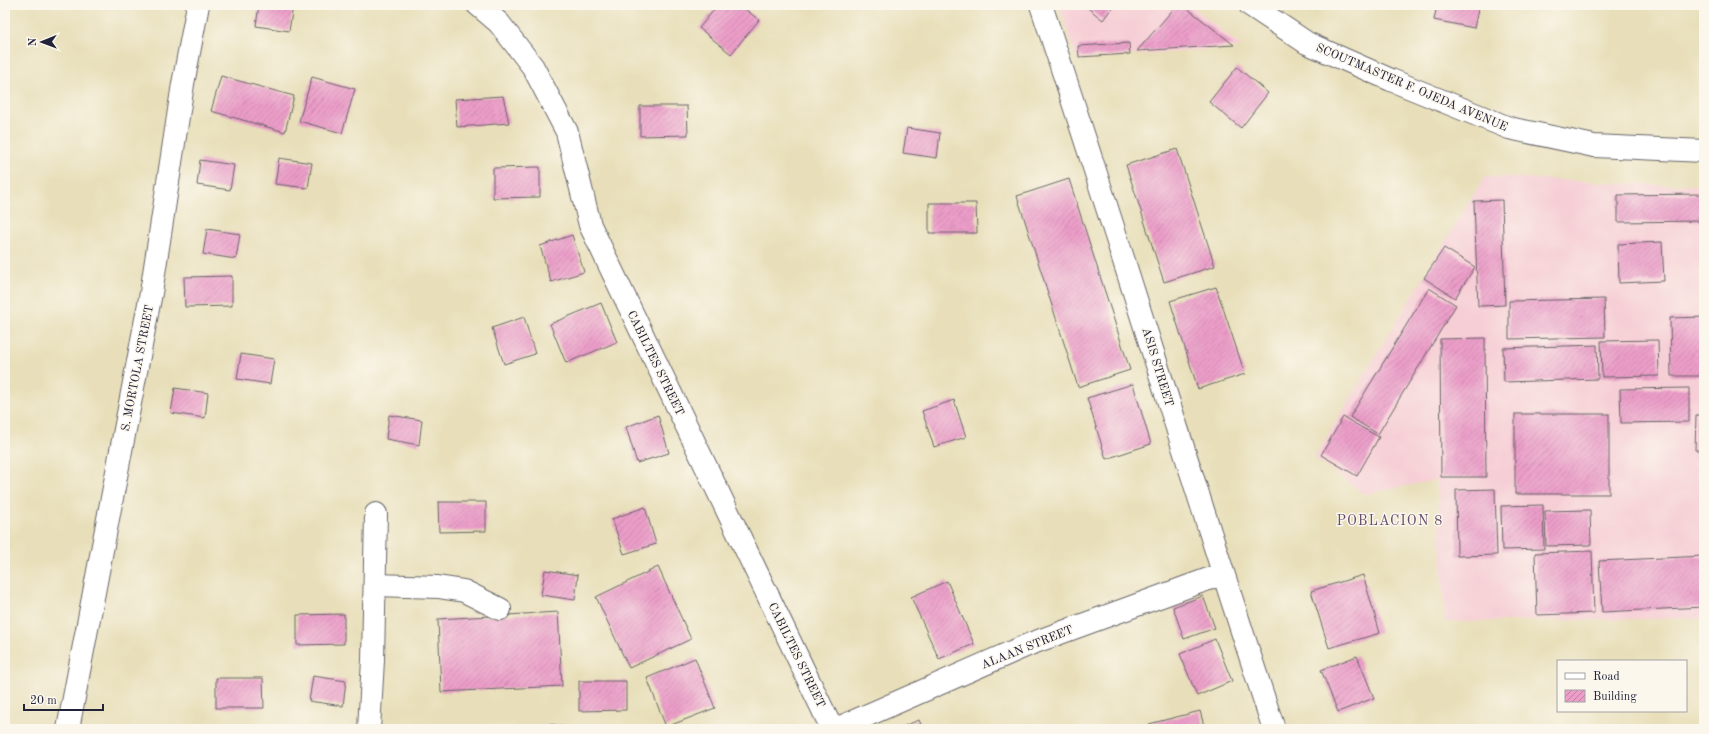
<svg xmlns="http://www.w3.org/2000/svg" width="1709" height="734" font-family="'Old Standard TT',serif">
	<style>
		.built { fill: #f6cfd6 }
		.building { fill: url(#building-hatch) }
		.lines { fill: none; stroke-linecap: round; stroke-linejoin: round }
		.minor-casing { stroke: #676467; stroke-width: 24 }
		.major-casing { stroke: #676467; stroke-width: 24 }
		.highway-casing { stroke: #676467; stroke-width: 24 }
		.minor { stroke: #fff; stroke-width: 22 }
		.major { stroke: #fff; stroke-width: 22 }
		.highway { stroke: #fff; stroke-width: 22 }
		.labels { text-anchor: middle; stroke-width: 3; stroke-linejoin: round; paint-order: stroke }
		.street-label { font-size: 12px; fill: #22223b; stroke: #fbf7ec }
		.quarter-label { font-size: 14px; letter-spacing: 1px; fill: #694d6d; stroke: #fbf7ec }
	</style>
	<defs>
		<pattern id="building-hatch" width="6" height="6" patternUnits="userSpaceOnUse"><rect width="6" height="6" fill="#ec9ec9"/><path d="M-1 1l2-2M0 6l6-6M5 7l2-2" fill="none" stroke="#bf80a4"/></pattern>
	</defs>
	<rect width="100%" height="100%" fill="#fbf7ec"/>
	<filter id="ink" filterUnits="userSpaceOnUse"><feTurbulence type="fractalNoise" baseFrequency=".025" numOctaves="2"/><feDisplacementMap in="SourceGraphic" scale="8" xChannelSelector="R" yChannelSelector="G"/><feConvolveMatrix kernelMatrix="1 2 1 2 8 2 1 2 1" color-interpolation-filters="sRGB"/></filter>
	<filter id="wash" filterUnits="userSpaceOnUse"><feTurbulence type="fractalNoise" baseFrequency=".012" numOctaves="4" result="noise"/><feDisplacementMap in="SourceGraphic" scale="16" xChannelSelector="R" yChannelSelector="G"/><feGaussianBlur stdDeviation="0.9" result="paint"/><feColorMatrix in="noise" values="0 0 0 0 0 0 0 0 0 0 0 0 0 0 0 0 0 1.4 0 .05"/><feComposite in="paint" operator="in"/></filter>
	<g filter="url(#wash)">
		<rect width="100%" height="100%" fill="#e8dfba"/>
		<!-- built -->
		<g class="built">
			<path d="M1059 5H1190L1242 47 1077 59Z"/>
			<path d="M1485 176 1651 185H1704V618L1445 622 1437 480 1364 494 1314 458Z"/>
		</g>
		<g id="blocks">
			<!-- building -->
			<g class="building">
				<path d="M259 5 293 6 289 31 256 26Z"/>
				<path d="M718 5H740L759 20 731 54 699 28Z"/>
				<path d="M1084 5H1114L1103 20Z"/>
				<path d="M1177 5H1183L1234 45 1137 51Z"/>
				<path d="M1437 5H1479L1474 28 1434 20Z"/>
				<path d="M1129 43 1130 54 1079 57 1078 46Z"/>
				<path d="M1237 67 1268 93 1241 128 1209 102Z"/>
				<path d="M221 76 294 96 285 132 211 111Z"/>
				<path d="M312 77 355 89 342 133 299 121Z"/>
				<path d="M503 96 509 123 457 127 455 99Z"/>
				<path d="M640 106H687L688 135 640 136Z"/>
				<path d="M907 128 940 133 937 158 903 153Z"/>
				<path d="M1177 149 1215 266 1164 282 1126 165Z"/>
				<path d="M279 158 312 163 308 188 275 184Z"/>
				<path d="M200 160 234 165 230 190 197 185Z"/>
				<path d="M540 167V197L493 198V168Z"/>
				<path d="M1069 179 1130 370 1078 387 1017 196Z"/>
				<path d="M1704 194V221L1618 222V195Z"/>
				<path d="M1502 200 1505 305 1478 306 1474 201Z"/>
				<path d="M929 203H976L977 233H929Z"/>
				<path d="M207 229 240 234 236 259 203 254Z"/>
				<path d="M572 235 584 272 551 282 540 246Z"/>
				<path d="M1662 242 1664 281 1619 283 1618 244Z"/>
				<path d="M1444 248 1475 267 1455 298 1424 278Z"/>
				<path d="M232 276V306L185 307 184 277Z"/>
				<path d="M1216 287 1245 374 1198 389 1170 301Z"/>
				<path d="M1429 288 1456 305 1378 434 1350 417Z"/>
				<path d="M1604 299 1605 337 1509 339V301Z"/>
				<path d="M601 303 617 342 566 363 550 324Z"/>
				<path d="M524 317 535 354 504 364 492 328Z"/>
				<path d="M1704 317V376H1671L1670 318Z"/>
				<path d="M1485 338 1486 477H1441L1440 339Z"/>
				<path d="M1658 340 1659 376 1602 377 1601 341Z"/>
				<path d="M1597 345 1598 379 1504 382 1503 348Z"/>
				<path d="M241 354 274 359 270 384 237 379Z"/>
				<path d="M1133 384 1151 444 1106 459 1087 398Z"/>
				<path d="M175 388 208 393 205 418 171 413Z"/>
				<path d="M1689 388V422L1621 423 1620 389Z"/>
				<path d="M954 400 966 437 934 447 922 411Z"/>
				<rect x="1515" y="414" width="94" height="80"/>
				<path d="M389 415 422 420 419 445 386 439Z"/>
				<path d="M658 415 669 453 637 463 626 427Z"/>
				<path d="M1696 415H1704V450H1695Z"/>
				<path d="M1343 417 1379 437 1357 476 1321 455Z"/>
				<path d="M1495 489 1497 555 1457 556 1456 490Z"/>
				<path d="M438 502H486V531L439 532Z"/>
				<path d="M1543 505 1544 549 1502 550 1501 506Z"/>
				<path d="M645 507 656 544 624 554 612 519Z"/>
				<path d="M1590 510 1591 545 1546 546 1545 511Z"/>
				<path d="M1592 551 1594 613 1537 615 1535 553Z"/>
				<path d="M1704 556V607L1602 612 1599 561Z"/>
				<path d="M658 567 691 639 629 668 596 597Z"/>
				<path d="M545 570 578 575 575 600 541 595Z"/>
				<path d="M1363 575 1380 633 1329 648 1311 591Z"/>
				<path d="M947 581 974 644 939 659 911 597Z"/>
				<path d="M1203 596 1215 628 1184 639 1173 607Z"/>
				<path d="M558 612 562 686 441 692 438 619Z"/>
				<path d="M344 614V644L297 645V615Z"/>
				<path d="M1215 639 1232 681 1197 696 1180 654Z"/>
				<path d="M1357 656 1374 698 1338 712 1321 670Z"/>
				<path d="M695 658 715 708 666 727 647 678Z"/>
				<path d="M313 676 346 681 343 706 309 701Z"/>
				<path d="M216 678H263L264 708H216Z"/>
				<path d="M579 681H626V710L579 711Z"/>
				<path d="M1200 711 1205 729H1150L1149 724Z"/>
				<path d="M919 720 923 729H897Z"/>
				<path d="M548 724 575 728V729H547Z"/>
			</g>
		</g>
	</g>
	<g filter="url(#ink)">
		<use href="#blocks" fill-opacity="0" stroke="#676467" stroke-width="1"/>
		<g class="lines">
			<defs>
				<g id="minor">
					<path d="M478 5 499 23 533 67 567 132 590 225 832 729"/>
					<path d="M376 585 438 587 464 591 500 609"/>
					<path d="M68 729 151 293 183 84 198 5"/>
					<path d="M369 729 373 660 376 514"/>
					<path d="M836 729 1030 644 1222 574"/>
				</g>
				<path id="major" d="M1041 5C1121 245 1194 488 1274 729"/>
				<path id="highway" d="M1250 5 1307 43 1391 80 1509 128 1594 146 1704 151"/>
			</defs>
			<!-- minor casing -->
			<use href="#minor" class="minor-casing"/>
			<!-- major casing -->
			<use href="#major" class="major-casing"/>
			<!-- highway casing -->
			<use href="#highway" class="highway-casing"/>
			<!-- minor -->
			<use href="#minor" class="minor"/>
			<!-- major -->
			<use href="#major" class="major"/>
			<!-- highway -->
			<use href="#highway" class="highway"/>
		</g>
	</g>
	<g class="labels">
		<!-- street labels -->
		<g class="street-label">
			<text transform="translate(1412 87) rotate(23)" y="4">SCOUTMASTER F. OJEDA AVENUE</text>
			<text transform="translate(656 363) rotate(64)" y="4">CABILTES STREET</text>
			<text transform="translate(1158 367) rotate(73)" y="4">ASIS STREET</text>
			<text transform="translate(137 368) rotate(-79)" y="4">S. MORTOLA STREET</text>
			<text transform="translate(1027 647) rotate(-22)" y="4">ALAAN STREET</text>
			<text transform="translate(797 655) rotate(64)" y="4">CABILTES STREET</text>
		</g>
		<!-- quarter labels -->
		<g class="quarter-label">
			<text x="1390" y="525">POBLACION 8</text>
		</g>
	</g>
	<!-- margin -->
	<rect width="1709" height="734" fill="none" stroke="#fbf7ec" stroke-width="20"/>
	<!-- legend -->
	<rect x="1557" y="660" width="130" height="52" fill="#fbf7ec" stroke="#a4a2a5"/>
	<rect x="1565" y="673" width="20" height="6" fill="#ffffff" stroke="#a4a2a5"/>
	<text x="1593" y="680" font-size="12" fill="#22223b">Road</text>
	<rect x="1565" y="690" width="20" height="12" fill="url(#building-hatch)" stroke="#a4a2a5"/>
	<text x="1593" y="700" font-size="12" fill="#22223b">Building</text>
	<!-- north arrow -->
	<g transform="translate(42 42) rotate(269)" stroke="#fbf7ec" stroke-width="3" paint-order="stroke">
	<path d="M0-3L7 15L0 10L-7 15Z" fill="#22223b"/>
	<text y="-6" font-size="11" font-weight="bold" text-anchor="middle" fill="#22223b">N</text>
	</g>
	<!-- scale -->
	<path d="M24 704v6h79v-6" fill="none" stroke="#22223b" stroke-width="2"/>
	<text x="30" y="704" font-size="12" fill="#22223b" stroke="#fbf7ec" stroke-width="3" paint-order="stroke">20 m</text>
</svg>
